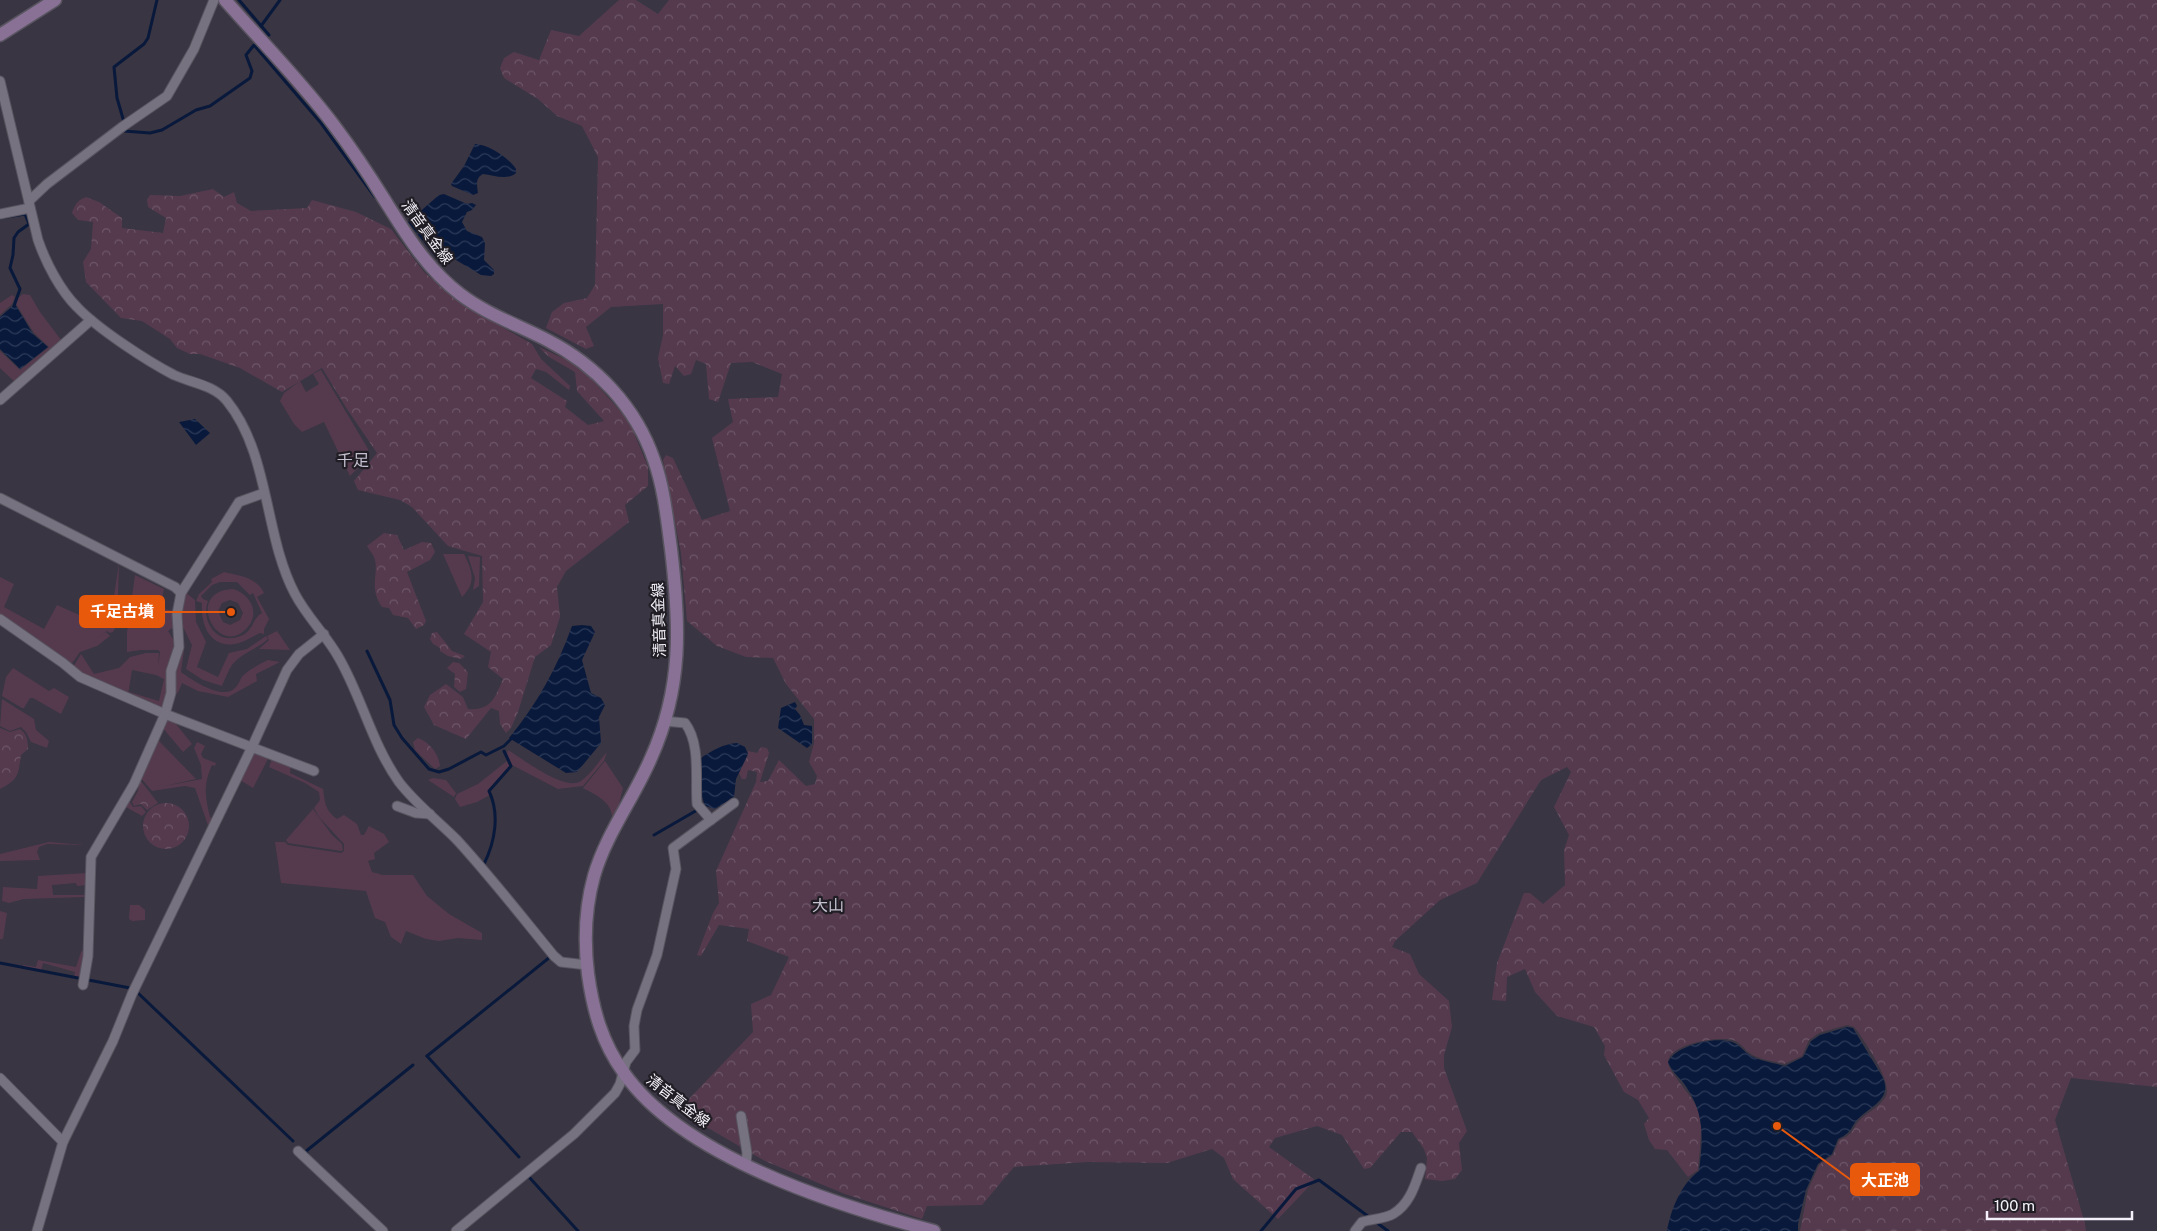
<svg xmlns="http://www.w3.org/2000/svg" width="2157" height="1231" font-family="'Public Sans','Noto Sans JP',sans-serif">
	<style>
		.grass { fill: #553a4e; fill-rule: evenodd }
		.forest { fill: url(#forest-crowns) }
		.water { fill: url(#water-waves) }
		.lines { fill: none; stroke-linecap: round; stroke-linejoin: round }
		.stream { stroke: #09193c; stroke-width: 3 }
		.street-casing { stroke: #58545f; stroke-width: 11 }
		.secondary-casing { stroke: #58545f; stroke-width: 15 }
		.street { stroke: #767280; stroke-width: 9 }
		.secondary { stroke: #897196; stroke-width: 12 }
		.labels { text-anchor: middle; stroke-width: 4.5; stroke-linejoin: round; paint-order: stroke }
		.street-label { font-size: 15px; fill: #f3f0f9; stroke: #201e24 }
		.neighbourhood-label { font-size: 16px; fill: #c5c0d0; stroke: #201e24 }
		.leader { fill: none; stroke: #e8590c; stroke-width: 2 }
		.callout-dot { fill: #e8590c; stroke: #201e24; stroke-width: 2 }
		.callout { fill: #e8590c; stroke: #e8590c; stroke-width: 2 }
		.callout-label { font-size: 16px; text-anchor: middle; font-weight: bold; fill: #fff }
	</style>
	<defs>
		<pattern id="forest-crowns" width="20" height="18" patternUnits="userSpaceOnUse" patternTransform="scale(1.25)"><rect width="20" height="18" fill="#553a4e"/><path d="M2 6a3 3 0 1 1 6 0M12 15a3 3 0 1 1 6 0" fill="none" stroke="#6e5768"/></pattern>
		<pattern id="water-waves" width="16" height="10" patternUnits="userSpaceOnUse" patternTransform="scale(1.25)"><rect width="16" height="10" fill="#09193c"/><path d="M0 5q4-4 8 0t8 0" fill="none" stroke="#2d3b59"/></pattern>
	</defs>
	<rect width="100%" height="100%" fill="#393542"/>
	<!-- grass -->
	<g class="grass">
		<path d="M23 294 30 295 40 312 61 340 60 345 16 383 0 368V351L20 370 49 347 34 333 16 304 17 299Z"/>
		<path d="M12 295 15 297 12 304 0 315V303Z"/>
		<path d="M321 370 368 449V458L350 476 324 422 302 432 294 424 280 401 284 393 300 381 306 392 319 384 313 374Z"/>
		<path d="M443 554H464C473 572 476 583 462 597Z"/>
		<path d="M468 556 480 557 479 586 473 590 475 578Z"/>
		<path d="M119 563 117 624 113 632 110 633 107 631 95 639 106 632 110 636 97 646 80 652 70 666 0 615V577L14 584 4 607 44 629 57 605 106 627 114 612 113 603Z"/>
		<path d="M224 572C240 576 256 577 264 593L257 597 269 619 264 629V634L260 633C253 636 246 641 239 643 211 651 200 625 202 603L196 601 199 594 212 582 211 579ZM220 582H237L250 595 253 593 262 613C251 619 254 633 238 637 215 644 201 620 208 601L203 599 201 596 212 585Z"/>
		<path d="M135 575 164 589 160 608 174 611 175 631 172 628 168 631 175 642 176 650 169 669 168 693 162 710 89 680 72 669 81 654 94 674 119 668 130 657 146 653H159L158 667 160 652 158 650H141L127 652V633ZM132 670 156 675 164 679 159 701 129 692 128 695Z"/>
		<path d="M233 589C250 594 261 613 247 628 218 660 183 591 233 589ZM230 600 238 603 243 613 240 620 230 625 223 622 218 611 222 603Z"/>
		<path d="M185 592 195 600 196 622 206 642 197 667 218 677 229 653 247 649 266 636 268 639C257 649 241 653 232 665 228 671 225 679 222 686L203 680 186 669 192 645 182 625 184 650 181 672C192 680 224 702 236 687 240 683 240 677 245 674 252 668 260 664 268 660L280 662 256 674 257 681 228 697 198 691 182 683 178 693 174 691 179 615Z"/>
		<path d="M277 631 290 650 259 649 269 640 267 636Z"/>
		<path d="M13 668 49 691 54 688 69 697 61 714 33 698H30L24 708H22L2 696 6 677Z"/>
		<path d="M2 699 34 719 36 730 49 741 47 748 31 742 26 732 21 727 10 731 0 726Z"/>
		<path d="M166 719 176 724 192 744 183 752 162 727Z"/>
		<path d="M158 740 196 779 165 786 202 779 201 765 194 748 197 742 205 746 201 754 203 758 216 763 215 766 212 765C203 785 205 797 210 817L213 820 209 828 195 788 185 786 152 791 140 777Z"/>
		<path d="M508 750C523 759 565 792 581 781 591 774 599 761 607 752L604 761 583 786 558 789 512 765 507 754Z"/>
		<path d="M257 752 269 757 253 788 240 780 254 753Z"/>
		<path d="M272 759 291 765 290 773 323 789C325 803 325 810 337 819L344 815 357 824 361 835H364L369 826 384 834 389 842 374 853 375 859 368 861 372 872 383 875H413L427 896 449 914 482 933V940L458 938 439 941 426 939 406 931 401 944 391 937 385 922 375 918 366 891 281 883 275 842H285L288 845 341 853 344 851V844L319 817 314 808 320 800 319 792 305 783 269 767Z"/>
		<path d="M507 761 510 766 488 791 490 795 477 802 460 807 455 799 457 794 478 784Z"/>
		<path d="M605 761 623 788 618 808 612 816C611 801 594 794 583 788Z"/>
		<path d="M433 778 446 780 456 793 454 797 428 780Z"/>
		<path d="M139 779 130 802 133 807 141 806 146 812 142 816 126 807 125 802Z"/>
		<path d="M313 809 332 835 342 844 343 850 341 851 288 843 286 840Z"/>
		<path d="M49 842 85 845 47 844 39 847 37 852 40 860 0 861V854Z"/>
		<path d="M87 873V885L77 886 76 883 52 885 53 895H87L85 897 24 899 9 903 2 901 3 887 37 889 38 876Z"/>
		<path d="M130 905H139L145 910V920L132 921 129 919Z"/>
		<path d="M0 911 7 913 3 939H0Z"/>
		<path d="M87 947 82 978 74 977 75 972 43 963 41 971 22 967 23 965 36 967 38 960 76 967 81 952Z"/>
	</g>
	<!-- forest -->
	<g class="forest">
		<path d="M619 0H636L658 14 669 0H2157V1087L2071 1078 2055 1120 2085 1224 2086 1231H1800L1808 1190 1819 1165 1833 1155 1839 1140C1857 1133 1851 1127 1863 1117 1871 1111 1881 1105 1886 1096 1892 1081 1867 1046 1859 1033L1854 1027 1847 1025 1819 1033 1809 1040 1802 1056 1784 1064C1774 1061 1760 1060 1751 1054 1745 1050 1740 1042 1733 1040 1719 1036 1671 1043 1668 1061 1666 1069 1693 1097 1698 1109 1704 1125 1699 1153 1698 1170L1688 1177 1667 1150 1655 1149 1649 1140 1644 1124 1649 1118 1638 1100 1624 1092 1604 1055 1605 1046 1594 1027 1557 1016 1535 992 1525 969 1507 977 1506 1001 1492 1000 1497 963 1524 893H1530L1543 904 1565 885 1564 850 1569 835 1554 807 1571 772 1567 767 1541 780 1477 883 1440 900 1395 941 1392 947 1410 954 1419 974 1449 1001 1452 1027 1444 1055V1068L1467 1131 1459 1143 1462 1170 1455 1179 1442 1181 1425 1179 1427 1158 1424 1149 1412 1132H1401L1370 1168 1364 1169 1342 1135 1317 1126 1275 1138 1269 1147 1315 1180 1278 1219 1233 1179 1224 1158 1212 1149 1167 1163 1088 1162 1014 1167 982 1205 927 1206 922 1219 845 1194 765 1161 684 1114 687 1101 753 1032 751 1004 771 995 789 957 747 941 749 929 719 925 701 956 697 955 713 913 719 903 716 871 756 782 757 772 748 770 746 779H742L739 773 748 755V751L757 753 761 747 767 748 769 753 760 782 768 781 779 760 806 786 815 784 817 776 809 762 814 743V719L786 684 773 658 746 657 717 646 687 621 681 553 663 460 666 455 673 458 702 520 730 511 712 438 733 422 728 399 778 397 782 374 752 362 731 363 718 402 709 399 706 364 696 360 691 374 684 376 675 366 669 384 663 383 658 358 663 335V304L611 307 586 327 594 346 586 349 546 328 552 312 564 303 587 298 595 285 598 157 582 126 557 116 538 99 504 78 500 68 504 58 514 52 539 60 551 30 579 36Z"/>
		<path d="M213 189 224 197 234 192 237 203 251 211 307 208 312 200 356 212 391 229 424 272 447 292 470 309 532 344 541 359 570 386 569 390 546 372 536 369 531 378 567 401 565 407 588 425 604 421 577 391 575 372 549 357 539 347 567 360 590 377 629 421 648 467V486L625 505 629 522 566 571 557 587 560 617 551 645 535 657 518 712 511 728 506 733 500 724 499 711 491 708 466 739 434 725 424 707 430 695 446 684 463 697 468 709C492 711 495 697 503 679L488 667 491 652 464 634 483 602 482 556 448 546 412 507 400 500 358 490 354 481 377 453 347 409 322 368 282 392 240 368 200 354H190L177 348 170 339 142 321 121 318 86 282 83 262 91 249 93 222 78 220 72 213C75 204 78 200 86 197L99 202 122 218V228L163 233 166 218 148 207 147 200 150 195 180 196Z"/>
		<path d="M384 533 397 535 404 550 422 542 431 543 435 552 430 560 407 572 426 621 424 625 416 629 408 618 393 615 389 608 382 607C368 587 380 572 374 557 372 553 369 549 367 546Z"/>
		<path d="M437 632 452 651 465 656 461 659 448 656 440 651V648L433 644 430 639 432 633Z"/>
		<path d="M453 662 459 663 468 672 466 689 460 692 454 687 455 674 447 668Z"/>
		<path d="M0 728 10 732 20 729C27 734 28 741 28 749L21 755C18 775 19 779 0 789Z"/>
		<path d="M418 738C430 743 438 753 440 766L435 769 415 750 413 742Z"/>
		<path d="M140 780 158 803 147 810 141 804 134 806 132 802 138 791Z"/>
		<circle cx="166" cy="826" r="23"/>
	</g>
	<!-- water -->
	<g class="water">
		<path d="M475 144C488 144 509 158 516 169V173C507 181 493 175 483 174 475 178 477 185 478 193L473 195 452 186 451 184 464 166Z"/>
		<path d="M444 194 467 204 472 203 476 205 472 210 467 212 462 222 467 231 482 237 485 243 484 260 494 270V274L491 276 481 275 446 254 441 253 436 258 408 222 439 195Z"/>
		<path d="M15 304 33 334 48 347 20 369 0 349V317Z"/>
		<path d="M195 419 210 433 196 445 179 422Z"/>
		<path d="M582 625 591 626 595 632 582 660 591 693 601 698 605 705 599 717 601 743 577 772 566 773 509 738C537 704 557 668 572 626Z"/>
		<path d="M795 702 797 706 795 709 800 715 804 725 812 726V744L807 748 778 728 781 708Z"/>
		<path d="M737 743 745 747 748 754 736 779 734 797 715 809 705 806 701 794V758C713 750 723 744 737 743Z"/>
		<path d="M1847 1027 1853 1028 1882 1076C1893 1097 1874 1105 1860 1117 1849 1127 1855 1131 1838 1139L1832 1154 1818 1164 1806 1190 1798 1224V1231H1667C1671 1209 1681 1184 1699 1171 1703 1139 1705 1116 1687 1088 1681 1078 1672 1073 1668 1062 1676 1045 1715 1036 1732 1042 1739 1044 1744 1052 1751 1056 1760 1061 1775 1063 1785 1066L1803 1057 1811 1041 1820 1035Z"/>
	</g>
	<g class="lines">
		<!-- stream -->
		<g class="stream">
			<path d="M239 0 269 35"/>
			<path d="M261 26 280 0"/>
			<path d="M124 122 117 98 114 67 144 44 148 38 157 0"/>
			<path d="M124 131 150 133 162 130 196 110 210 106 250 78 252 71 246 55 254 45 321 123 375 197"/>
			<path d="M0 218 25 214"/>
			<path d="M14 306 20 289 10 268 13 255 14 238 18 232 29 224 25 214"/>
			<path d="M367 651 390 700 394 725 402 738 429 769 439 772 449 769 481 752 486 755 504 746 513 737"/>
			<path d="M654 835 699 809"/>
			<path d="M484 864C495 842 500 814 489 791L511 766 504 751"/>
			<path d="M0 963 130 988 138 993 293 1141"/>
			<path d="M427 1056 550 957"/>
			<path d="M427 1056 519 1157"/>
			<path d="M307 1153 305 1152 413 1065"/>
			<path d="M529 1177 578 1231"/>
			<path d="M1261 1231 1296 1189 1319 1180 1388 1231"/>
		</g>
		<defs>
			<g id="street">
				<path d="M0 81 38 240C46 263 60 290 77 307 98 329 147 361 174 375 192 383 214 385 227 401 270 454 264 536 295 594 307 617 327 636 339 658 362 698 372 744 399 782 415 803 438 821 457 840 491 877 522 917 554 956L561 962 587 965"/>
				<path d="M29 201 47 184 122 127 167 96 194 49 214 0"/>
				<path d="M0 214 30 208"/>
				<path d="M0 400 91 320"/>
				<path d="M0 498 175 587 181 593"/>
				<path d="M0 619 63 663 80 677 165 714 314 771"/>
				<path d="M664 721 685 723C701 744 695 779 697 804L711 820"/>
				<path d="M397 806 416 813 430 814"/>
				<path d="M83 985 88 956 91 857 134 784 165 714 171 693V671L179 647 177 614 181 593 239 502 264 493"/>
				<path d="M0 1078 63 1142"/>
				<path d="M741 1116 747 1153 746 1164"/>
				<path d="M298 1151 383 1231"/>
				<path d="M37 1231 63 1142 113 1041 132 994 252 747 287 670 299 654 324 634"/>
				<path d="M456 1231 574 1134 615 1093 620 1084 626 1062 635 1050 634 1026 637 1010 657 955 676 869 673 848 734 803"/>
				<path d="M1355 1231 1362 1222C1371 1219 1384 1219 1393 1214 1410 1204 1415 1185 1421 1168"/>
			</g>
			<g id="secondary">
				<path d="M225 0C261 41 300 80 333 124 351 148 368 173 384 199 406 234 426 268 460 294 486 314 518 325 547 340 596 365 636 407 654 460 664 488 667 519 671 549 680 624 683 687 651 758 634 798 606 834 594 876 585 908 584 941 588 974 593 1010 602 1043 624 1073 683 1157 838 1206 934 1231"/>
				<path d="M0 35 55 0"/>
			</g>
		</defs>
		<!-- street casing -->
		<use href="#street" class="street-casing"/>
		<!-- secondary casing -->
		<use href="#secondary" class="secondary-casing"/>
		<!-- street -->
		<use href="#street" class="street"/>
		<!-- secondary -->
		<use href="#secondary" class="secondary"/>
	</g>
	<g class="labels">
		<!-- street labels -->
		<g class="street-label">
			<text transform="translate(427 232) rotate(54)" y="5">清音真金線</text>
			<text transform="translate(659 620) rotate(-92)" y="5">清音真金線</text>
			<text transform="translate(678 1101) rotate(38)" y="5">清音真金線</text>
		</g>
		<!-- neighbourhood labels -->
		<g class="neighbourhood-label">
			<text x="353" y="466">千足</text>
			<text x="828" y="911">大山</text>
		</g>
	</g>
	<!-- callouts -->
	<path class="leader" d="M231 612L164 612M1777 1126L1851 1180"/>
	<g class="callout-dot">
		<circle cx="231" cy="612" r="5"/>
		<circle cx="1777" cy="1126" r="5"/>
	</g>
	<g class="callout">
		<rect x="80" y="596" width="84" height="31" rx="5"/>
		<rect x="1851" y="1164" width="68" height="31" rx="5"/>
	</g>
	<g class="callout-label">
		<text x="122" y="617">千足古墳</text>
		<text x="1885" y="1186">大正池</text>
	</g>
	<!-- scale -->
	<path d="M1987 1211v8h145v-8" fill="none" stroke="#f3f0f9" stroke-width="2.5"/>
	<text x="1994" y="1211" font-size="15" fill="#f3f0f9" stroke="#201e24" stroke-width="4" paint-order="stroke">100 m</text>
</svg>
